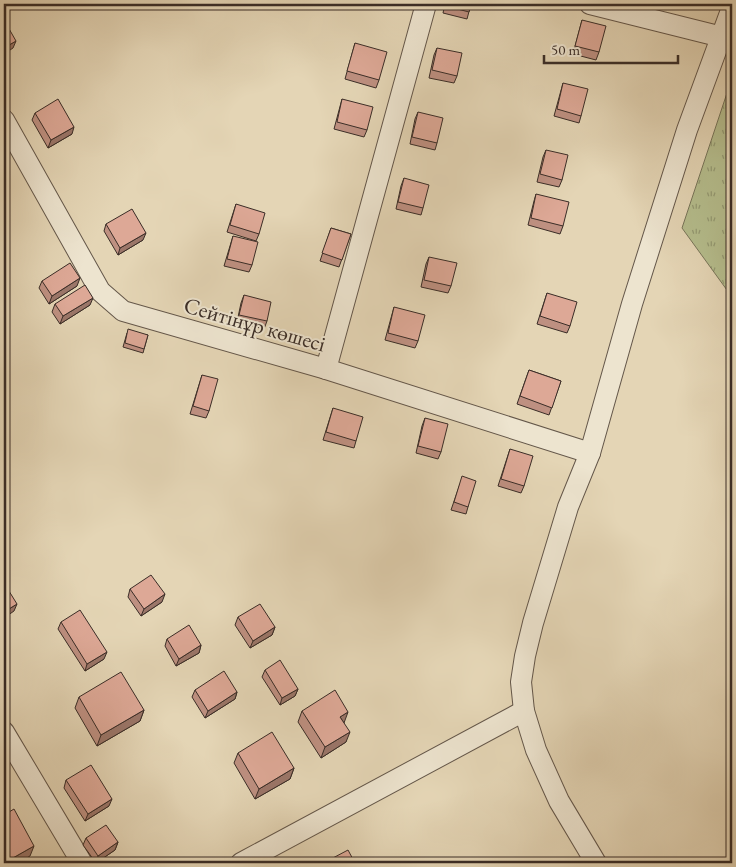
<svg xmlns="http://www.w3.org/2000/svg" width="736" height="867" font-family="'EB Garamond',serif">
	<style>
		.grass { fill: url(#grass-tufts); stroke: #78755a }
		.lines { fill: none; stroke-linecap: round; stroke-linejoin: round }
		.minor-casing { stroke: #64574a; stroke-width: 22 }
		.minor { stroke: #ede4cf; stroke-width: 20 }
		.wall { fill: #be9081; stroke: #3a2d27 }
		.shaded-wall { fill: #9b7669; stroke: #3a2d27 }
		.building { fill: #dda896; stroke: #3a2d27 }
		.labels { text-anchor: middle; stroke-width: 4; stroke-linejoin: round; paint-order: stroke }
		.street-label { font-size: 22px; fill: #3a2d27; stroke: #ede4cf }
	</style>
	<defs>
		<pattern id="grass-tufts" width="24" height="20" patternUnits="userSpaceOnUse" patternTransform="scale(1.25)"><rect width="24" height="20" fill="#b5bd8d"/><path d="M3 7l-1-3M5 7V3M7 7l1-3M15 17l-1-3M17 17v-4M19 17l1-3" fill="none" stroke="#949a73"/></pattern>
	</defs>
	<rect width="100%" height="100%" fill="#e4d5b5"/>
	<filter id="stains"><feTurbulence type="fractalNoise" baseFrequency=".004" numOctaves="4"/><feColorMatrix values="0 0 0 0 .2 0 0 0 0 .09 0 0 0 0 .02 0 0 0 .5 -.17"/></filter>
	<radialGradient id="worn" r=".72"><stop offset=".6" stop-color="#630" stop-opacity="0"/><stop offset="1" stop-color="#630" stop-opacity=".3"/></radialGradient>
	<!-- grass -->
	<path class="grass" d="M732 78V297L682 228Z"/>
	<g class="lines">
		<defs>
			<g id="minor">
				<path d="M590 4 722 37"/>
				<path d="M4 120 100 291 123 311 326 369 590 453"/>
				<path d="M326 369 426 4"/>
				<path d="M4 732 82 863"/>
				<path d="M241 863 524 711"/>
				<path d="M596 863 559 801 536 750 524 711 521 682 525 656 533 623 568 507 590 453 632 304 687 130 730 13 731 4"/>
			</g>
		</defs>
		<!-- minor casing -->
		<use href="#minor" class="minor-casing"/>
		<!-- minor -->
		<use href="#minor" class="minor"/>
	</g>
	<!-- wall -->
	<g class="wall">
		<path d="M445 4H471L467 19 443 13Z"/>
		<path d="M582 20 599 52 596 60 573 54Z"/>
		<path d="M355 43 379 80 376 88 345 79Z"/>
		<path d="M437 48 457 76 454 83 429 78 434 55Z"/>
		<path d="M563 83 581 116 579 123 554 116Z"/>
		<path d="M342 99 367 130 364 137 334 129Z"/>
		<path d="M418 112 437 143 435 150 410 144 415 119Z"/>
		<path d="M35 113 72 134 48 148 32 120Z"/>
		<path d="M546 150 562 180 559 187 537 182 543 157Z"/>
		<path d="M404 178 423 208 421 215 396 209 401 186Z"/>
		<path d="M536 194 563 226 560 234 528 225 534 201Z"/>
		<path d="M236 204 259 234 256 241 227 232Z"/>
		<path d="M106 224 143 240 118 255 104 231Z"/>
		<path d="M331 228 351 234 339 267 320 261Z"/>
		<path d="M233 236 252 265 249 272 224 266Z"/>
		<path d="M429 257 451 286 448 293 421 287 426 264Z"/>
		<path d="M42 281 77 286 49 304 39 288Z"/>
		<path d="M547 293 570 326 567 333 537 324Z"/>
		<path d="M244 295 267 321 264 329 237 322 241 303Z"/>
		<path d="M55 304 90 305 60 324 52 312Z"/>
		<path d="M394 307 418 341 415 348 385 340Z"/>
		<path d="M127 333 148 335 143 353 123 347Z"/>
		<path d="M529 370 561 381 549 415 517 404Z"/>
		<path d="M202 375 209 411 206 418 190 414Z"/>
		<path d="M333 408 356 441 354 448 323 440Z"/>
		<path d="M425 418 441 452 438 459 416 453 422 426Z"/>
		<path d="M510 449 524 486 521 493 498 486Z"/>
		<path d="M460 484 468 507 466 514 451 510Z"/>
		<path d="M130 589 162 602 141 616 128 597Z"/>
		<path d="M238 617 275 627 272 635 250 648 235 625Z"/>
		<path d="M61 622 104 659 85 671 58 629Z"/>
		<path d="M167 639 201 645 199 653 176 666 165 646Z"/>
		<path d="M265 670 298 689 295 696 280 705 262 677Z"/>
		<path d="M195 690 237 692 235 699 205 718 192 697Z"/>
		<path d="M79 697 144 710 140 721 97 746 75 708Z"/>
		<path d="M302 711 344 723 346 742 321 758 298 722Z"/>
		<path d="M238 753 294 768 290 779 255 799 234 763Z"/>
		<path d="M66 780 109 806 85 821 64 788Z"/>
		<path d="M86 838 118 842 115 850 96 863 83 845Z"/>
	</g>
	<!-- shaded-wall -->
	<g class="shaded-wall">
		<path d="M16 41 13 48 4 54V48Z"/>
		<path d="M74 127 72 134 48 148 51 140Z"/>
		<path d="M146 233 143 240 118 255 120 248Z"/>
		<path d="M80 278 77 286 49 304 52 296Z"/>
		<path d="M93 298 90 305 60 324 63 316Z"/>
		<path d="M165 594 162 602 141 616 144 609Z"/>
		<path d="M17 604 14 611 4 618V612Z"/>
		<path d="M275 627 272 635 250 648 253 641Z"/>
		<path d="M201 645 199 653 176 666 179 659Z"/>
		<path d="M107 652 104 659 85 671 87 664Z"/>
		<path d="M298 689 295 696 280 705 282 698Z"/>
		<path d="M237 692 235 699 205 718 208 711Z"/>
		<path d="M144 710 140 721 97 746 101 735Z"/>
		<path d="M348 712 344 723 340 717Z"/>
		<path d="M350 732 346 742 321 758 325 747Z"/>
		<path d="M294 768 290 779 255 799 259 789Z"/>
		<path d="M112 799 109 806 85 821 88 814Z"/>
		<path d="M118 842 115 850 96 863 98 856Z"/>
		<path d="M34 846 30 856 18 863H4Z"/>
	</g>
	<!-- building -->
	<g class="building">
		<path d="M446 4H471L469 12 446 6Z"/>
		<path d="M4 20 16 41 4 48Z"/>
		<path d="M582 20 606 26 599 52 575 46Z"/>
		<path d="M355 43 387 52 379 80 347 71Z"/>
		<path d="M437 48 462 53 457 76 432 70Z"/>
		<path d="M563 83 588 89 581 116 557 109Z"/>
		<path d="M58 99 74 127 51 140 35 113Z"/>
		<path d="M342 99 373 107 367 130 337 122Z"/>
		<path d="M418 112 443 118 437 143 412 137Z"/>
		<path d="M546 150 568 155 562 180 540 174Z"/>
		<path d="M404 178 429 185 423 208 398 202Z"/>
		<path d="M536 194 569 202 563 226 531 218Z"/>
		<path d="M236 204 265 213 259 234 230 225Z"/>
		<path d="M132 209 146 233 120 248 106 224Z"/>
		<path d="M331 228 351 234 342 260 322 253Z"/>
		<path d="M233 236 258 242 252 265 227 259Z"/>
		<path d="M429 257 457 263 451 286 424 280Z"/>
		<path d="M70 263 80 278 52 296 42 281Z"/>
		<path d="M85 285 93 298 63 316 55 304Z"/>
		<path d="M547 293 577 302 570 326 540 316Z"/>
		<path d="M244 295 271 302 267 321 239 315Z"/>
		<path d="M394 307 425 315 418 341 388 333Z"/>
		<path d="M128 329 148 335 144 349 125 343Z"/>
		<path d="M529 370 561 381 552 408 520 396Z"/>
		<path d="M202 375 218 379 209 411 193 406Z"/>
		<path d="M333 408 363 417 356 441 326 432Z"/>
		<path d="M425 418 448 424 441 452 418 446Z"/>
		<path d="M510 449 533 456 524 486 501 479Z"/>
		<path d="M462 476 476 481 468 507 454 502Z"/>
		<path d="M151 575 165 594 144 609 130 589Z"/>
		<path d="M4 583 17 604 4 612Z"/>
		<path d="M260 604 275 627 253 641 238 617Z"/>
		<path d="M80 610 107 652 87 664 61 622Z"/>
		<path d="M189 625 201 645 179 659 167 639Z"/>
		<path d="M280 660 298 689 282 698 265 670Z"/>
		<path d="M224 671 237 692 208 711 195 690Z"/>
		<path d="M121 672 144 710 101 735 79 697Z"/>
		<path d="M335 690 348 712 340 717 350 732 325 747 302 711Z"/>
		<path d="M272 732 294 768 259 789 238 753Z"/>
		<path d="M91 765 112 799 88 814 66 780Z"/>
		<path d="M14 809 34 846 4 863V815Z"/>
		<path d="M106 825 118 842 98 856 86 838Z"/>
		<path d="M348 850 355 863H334L331 859Z"/>
	</g>
	<g class="labels">
		<!-- street labels -->
		<g class="street-label">
			<text transform="translate(255 324) rotate(16)" y="8">Сейтінұр көшесі</text>
		</g>
	</g>
	<!-- margin -->
	<rect width="736" height="867" fill="none" stroke="#e4d5b5" stroke-width="20"/>
	<rect x="5" y="5" width="726" height="857" fill="none" stroke="#3a2d27" stroke-width="2.5"/>
	<rect x="10" y="10" width="716" height="847" fill="none" stroke="#3a2d27"/>
	<!-- scale -->
	<path d="M544 55v8h134v-8" fill="none" stroke="#3a2d27" stroke-width="2.5"/>
	<text x="551" y="55" font-size="15" fill="#3a2d27" stroke="#ede4cf" stroke-width="4" paint-order="stroke">50 m</text>
	<rect width="100%" height="100%" filter="url(#stains)"/>
	<rect width="100%" height="100%" fill="url(#worn)"/>
</svg>
